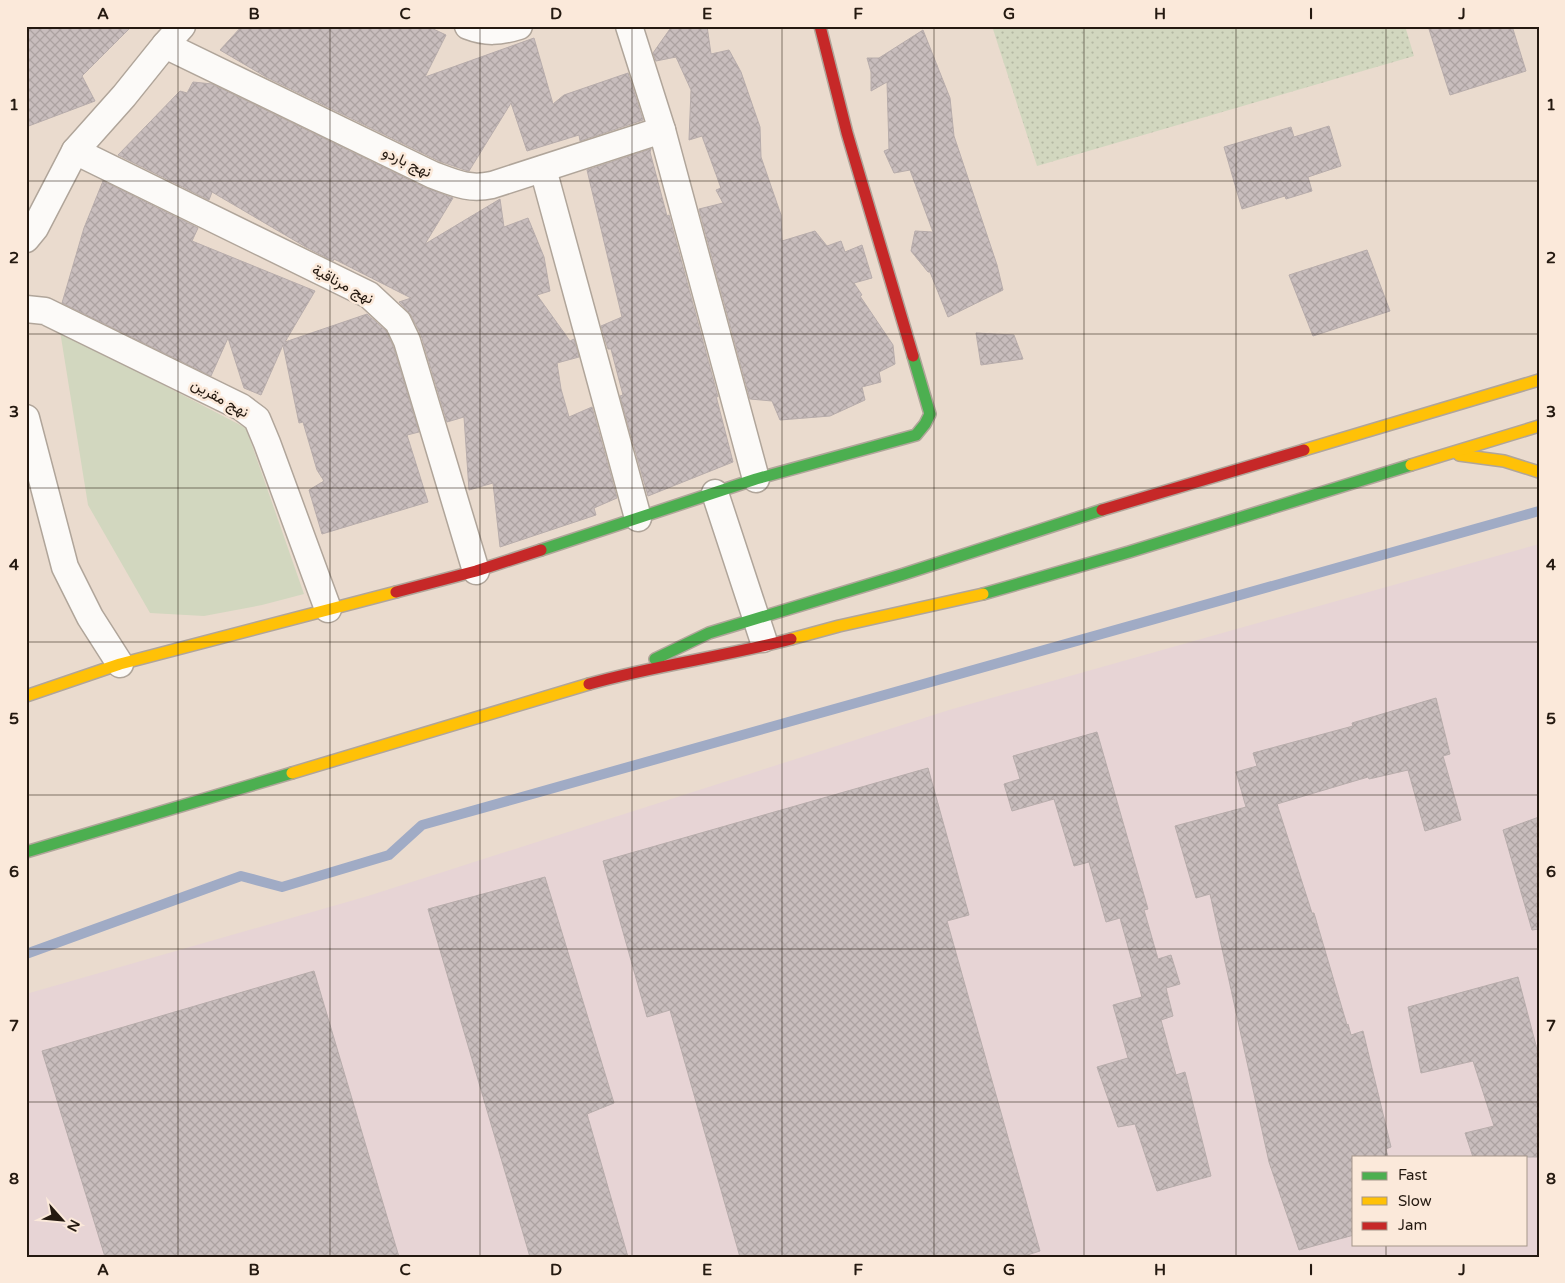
<svg xmlns="http://www.w3.org/2000/svg" width="1565" height="1283" font-family="'Varela Round',Vazirmatn,sans-serif">
	<style>
		.industrial { fill: #e7d4d5; fill-rule: evenodd }
		.grass { fill: url(#grass-dots) }
		.garden { fill: #d2d7bf }
		.lines { fill: none; stroke-linecap: round; stroke-linejoin: round }
		.stream { stroke: #a0abc5; stroke-width: 10 }
		.building { fill: url(#building-cross-hatch); stroke: #b7acab }
		.street-casing { stroke: #b0a59a; stroke-width: 29 }
		.fast-casing { stroke: #b0a59a; stroke-width: 14 }
		.slow-casing { stroke: #b0a59a; stroke-width: 14 }
		.jam-casing { stroke: #b0a59a; stroke-width: 14 }
		.street { stroke: #fcfaf8; stroke-width: 26 }
		.fast { stroke: #4caf50; stroke-width: 11 }
		.slow { stroke: #ffc107; stroke-width: 11 }
		.jam { stroke: #c62828; stroke-width: 11 }
		.grid { fill: none; stroke: #241910; stroke-width: 1; stroke-opacity: 0.55 }
		.labels { text-anchor: middle; stroke-width: 5; stroke-linejoin: round; paint-order: stroke }
		.street-label { font-size: 15px; fill: #241910; stroke: #fbe9da }
		.neatline { fill: none; stroke: #241910; stroke-width: 2 }
		.grid-label { font-size: 16px; text-anchor: middle; font-weight: bold; fill: #241910 }
	</style>
	<defs>
		<pattern id="grass-dots" width="8" height="8" patternUnits="userSpaceOnUse" patternTransform="scale(1.25)"><rect width="8" height="8" fill="#d2d7bf"/><path d="M2 2h.1M6 6h.1" fill="none" stroke="#b4b8a3" stroke-width="1.8" stroke-linecap="round"/></pattern>
		<pattern id="building-cross-hatch" width="8" height="8" patternUnits="userSpaceOnUse" patternTransform="scale(1.25)"><rect width="8" height="8" fill="#c8bdbd"/><path d="M0 0l8 8M0 8l8-8" fill="none" stroke="#aca2a1"/></pattern>
	</defs>
	<rect width="100%" height="100%" fill="#eadbce"/>
	<!-- industrial -->
	<path class="industrial" d="M1539 544V1257H26V994L368 896 949 710ZM1354 1157H1526V1244H1354Z"/>
	<!-- grass -->
	<path class="grass" d="M992 26H1405L1414 56 1037 166Z"/>
	<!-- garden -->
	<path class="garden" d="M60 331 246 428 304 594 262 605 204 616 150 613 88 505Z"/>
	<g class="lines">
		<!-- stream -->
		<path class="stream" d="M26 954 241 876 282 887 389 855 422 825 1539 511"/>
	</g>
	<!-- building -->
	<g class="building">
		<path d="M26 26H132L82 76 95 101 26 127Z"/>
		<path d="M242 26H427L446 35 425 77 534 38 553 104 564 95 628 73 643 120 580 141 579 135 527 151 511 103 469 171 465 170 439 161 266 77 220 50Z"/>
		<path d="M672 26H707L711 54 729 50 741 72 760 127 761 157 781 215 782 241 815 231 827 246 841 241 845 252 862 245 872 278 854 283 862 295 860 296 893 345 895 364 879 372 881 382 862 387 865 400 830 416 780 420 772 401 750 399 699 209 723 203 716 190 721 188 702 136 689 140 691 90 676 57 656 61 653 53Z"/>
		<path d="M1428 26H1512L1526 71 1450 95Z"/>
		<path d="M923 30 950 98 954 136 997 265 1003 290 948 317 930 272H928L911 251 915 231 933 232 910 170 894 173 884 151 889 149 887 82 871 91V72L867 58H879Z"/>
		<path d="M193 82 212 84 426 188 453 198 425 244 500 199 504 227 528 218 544 257 550 291 537 295 570 341 574 339 579 357 557 363 561 389 569 417 592 407 617 498 594 508 596 515 500 547 493 483 469 490 464 417 447 422 421 335 411 315 399 302 411 298 334 259 333 261 304 246 212 192 209 200 118 155 180 91 187 93Z"/>
		<path d="M1329 126 1341 166 1308 177 1312 191 1286 199 1285 196 1242 209 1224 147 1291 127 1294 137Z"/>
		<path d="M651 149 650 152 667 216 669 215 718 397 716 396 733 462 648 496 620 396 623 395 611 349H608L601 326 622 317 587 170Z"/>
		<path d="M103 181 198 228 192 241 315 291 285 342 367 314 386 331 393 346 419 432 407 435 428 502 322 534 309 490 324 481 317 470 303 422 299 423 283 345 261 395 244 388 228 338 211 376 62 303 84 228Z"/>
		<path d="M1367 250 1390 311 1313 336 1289 275Z"/>
		<path d="M976 333 1014 335 1023 359 981 365Z"/>
		<path d="M1436 698 1450 754 1443 756 1461 820 1425 831 1408 770 1369 779 1368 777 1277 804 1312 913H1314L1347 1025 1348 1024 1351 1035 1363 1031 1391 1147 1386 1149 1388 1157H1354V1235L1299 1250 1269 1162 1210 894 1196 898 1175 826 1246 807 1236 772 1257 766 1253 753 1353 726 1352 723Z"/>
		<path d="M1097 732 1148 909 1144 910 1158 959 1171 955 1180 984 1166 988 1173 1016 1161 1020 1176 1075 1185 1072 1211 1176 1157 1191 1135 1124 1118 1127 1097 1067 1128 1058 1113 1005 1142 997 1120 918 1106 922 1089 862 1074 866 1054 799 1012 811 1004 784 1020 779 1013 756Z"/>
		<path d="M928 768 969 915 947 921 1040 1251 1021 1257H740L670 1010 647 1017 603 861Z"/>
		<path d="M1539 817V929L1532 930 1503 830Z"/>
		<path d="M545 877 614 1103 587 1114 628 1257H530L428 909Z"/>
		<path d="M314 971 399 1257H105L42 1051Z"/>
		<path d="M1518 977 1539 1057V1157H1473L1465 1133 1494 1126 1473 1061 1421 1073 1408 1007Z"/>
	</g>
	<g class="lines">
		<defs>
			<g id="street">
				<path d="M468 26C486 33 500 32 519 26"/>
				<path d="M629 26 662 130 756 479"/>
				<path d="M165 45 433 175C455 183 468 190 492 185L662 130"/>
				<path d="M75 151 369 295 398 322 407 341 476 571"/>
				<path d="M543 169 638 518"/>
				<path d="M26 239 35 228 75 151 124 96 165 45 182 26"/>
				<path d="M26 309 45 311 241 407 257 419 267 443 328 609"/>
				<path d="M26 418 65 567 90 617 120 664"/>
				<path d="M715 493 763 639"/>
			</g>
			<g id="fast">
				<path d="M541 550 756 479 916 435 925 424 930 414 913 356"/>
				<path d="M983 594 1129 552 1411 465"/>
				<path d="M655 659 709 633 904 574 1102 510"/>
				<path d="M26 852 292 773"/>
			</g>
			<g id="slow">
				<path d="M1304 450 1539 380"/>
				<path d="M1459 455 1504 461 1539 472"/>
				<path d="M1411 465 1539 426"/>
				<path d="M791 639 839 626 983 594"/>
				<path d="M26 696 120 664 396 592"/>
				<path d="M292 773 589 684"/>
			</g>
			<g id="jam">
				<path d="M820 26 847 133 913 356"/>
				<path d="M1102 510 1304 450"/>
				<path d="M396 592 476 571 541 550"/>
				<path d="M589 684C655 665 724 657 791 639"/>
			</g>
		</defs>
		<!-- street casing -->
		<use href="#street" class="street-casing"/>
		<!-- fast casing -->
		<use href="#fast" class="fast-casing"/>
		<!-- slow casing -->
		<use href="#slow" class="slow-casing"/>
		<!-- jam casing -->
		<use href="#jam" class="jam-casing"/>
		<!-- street -->
		<use href="#street" class="street"/>
		<!-- fast -->
		<use href="#fast" class="fast"/>
		<!-- slow -->
		<use href="#slow" class="slow"/>
		<!-- jam -->
		<use href="#jam" class="jam"/>
	</g>
	<!-- grid -->
	<path class="grid" d="M178 26V1257M330 26V1257M480 26V1257M632 26V1257M782 26V1257M934 26V1257M1084 26V1257M1236 26V1257M1386 26V1157M26 181H1539M26 334H1539M26 488H1539M26 642H1539M26 795H1539M26 949H1539M26 1102H1539M1386 1244V1257"/>
	<g class="labels">
		<!-- street labels -->
		<g class="street-label">
			<text transform="translate(407 162) rotate(25)" y="5">نهج باردو</text>
			<text transform="translate(343 284) rotate(28)" y="5">نهج مرناقية</text>
			<text transform="translate(220 398) rotate(29)" y="5">نهج مقرين</text>
		</g>
	</g>
	<!-- border -->
	<rect width="1565" height="1283" fill="none" stroke="#fbe9da" stroke-width="55"/>
	<!-- legend -->
	<rect x="1352" y="1156" width="175" height="90" fill="#fbe9da" stroke="#a59689"/>
	<rect x="1362" y="1172" width="25" height="8" fill="#4caf50" stroke="#a59689"/>
	<text x="1398" y="1180" font-size="15" fill="#241910">Fast</text>
	<rect x="1362" y="1197" width="25" height="8" fill="#ffc107" stroke="#a59689"/>
	<text x="1398" y="1206" font-size="15" fill="#241910">Slow</text>
	<rect x="1362" y="1222" width="25" height="8" fill="#c62828" stroke="#a59689"/>
	<text x="1398" y="1230" font-size="15" fill="#241910">Jam</text>
	<!-- north arrow -->
	<g transform="translate(62 1220) rotate(117)" stroke="#fbe9da" stroke-width="4" paint-order="stroke">
	<path d="M0-4L9 19L0 12L-9 19Z" fill="#241910"/>
	<text y="-8" font-size="14" font-weight="bold" text-anchor="middle" fill="#241910">N</text>
	</g>
	<rect x="28" y="28" width="1510" height="1228" class="neatline"/>
	<g class="grid-label">
		<text x="103" y="19">A</text>
		<text x="254" y="19">B</text>
		<text x="405" y="19">C</text>
		<text x="556" y="19">D</text>
		<text x="707" y="19">E</text>
		<text x="858" y="19">F</text>
		<text x="1009" y="19">G</text>
		<text x="1160" y="19">H</text>
		<text x="1311" y="19">I</text>
		<text x="1462" y="19">J</text>
		<text x="14" y="110">1</text>
		<text x="1551" y="110">1</text>
		<text x="14" y="263">2</text>
		<text x="1551" y="263">2</text>
		<text x="14" y="417">3</text>
		<text x="1551" y="417">3</text>
		<text x="14" y="570">4</text>
		<text x="1551" y="570">4</text>
		<text x="14" y="724">5</text>
		<text x="1551" y="724">5</text>
		<text x="14" y="877">6</text>
		<text x="1551" y="877">6</text>
		<text x="14" y="1031">7</text>
		<text x="1551" y="1031">7</text>
		<text x="14" y="1184">8</text>
		<text x="1551" y="1184">8</text>
		<text x="103" y="1275">A</text>
		<text x="254" y="1275">B</text>
		<text x="405" y="1275">C</text>
		<text x="556" y="1275">D</text>
		<text x="707" y="1275">E</text>
		<text x="858" y="1275">F</text>
		<text x="1009" y="1275">G</text>
		<text x="1160" y="1275">H</text>
		<text x="1311" y="1275">I</text>
		<text x="1462" y="1275">J</text>
	</g>
</svg>
